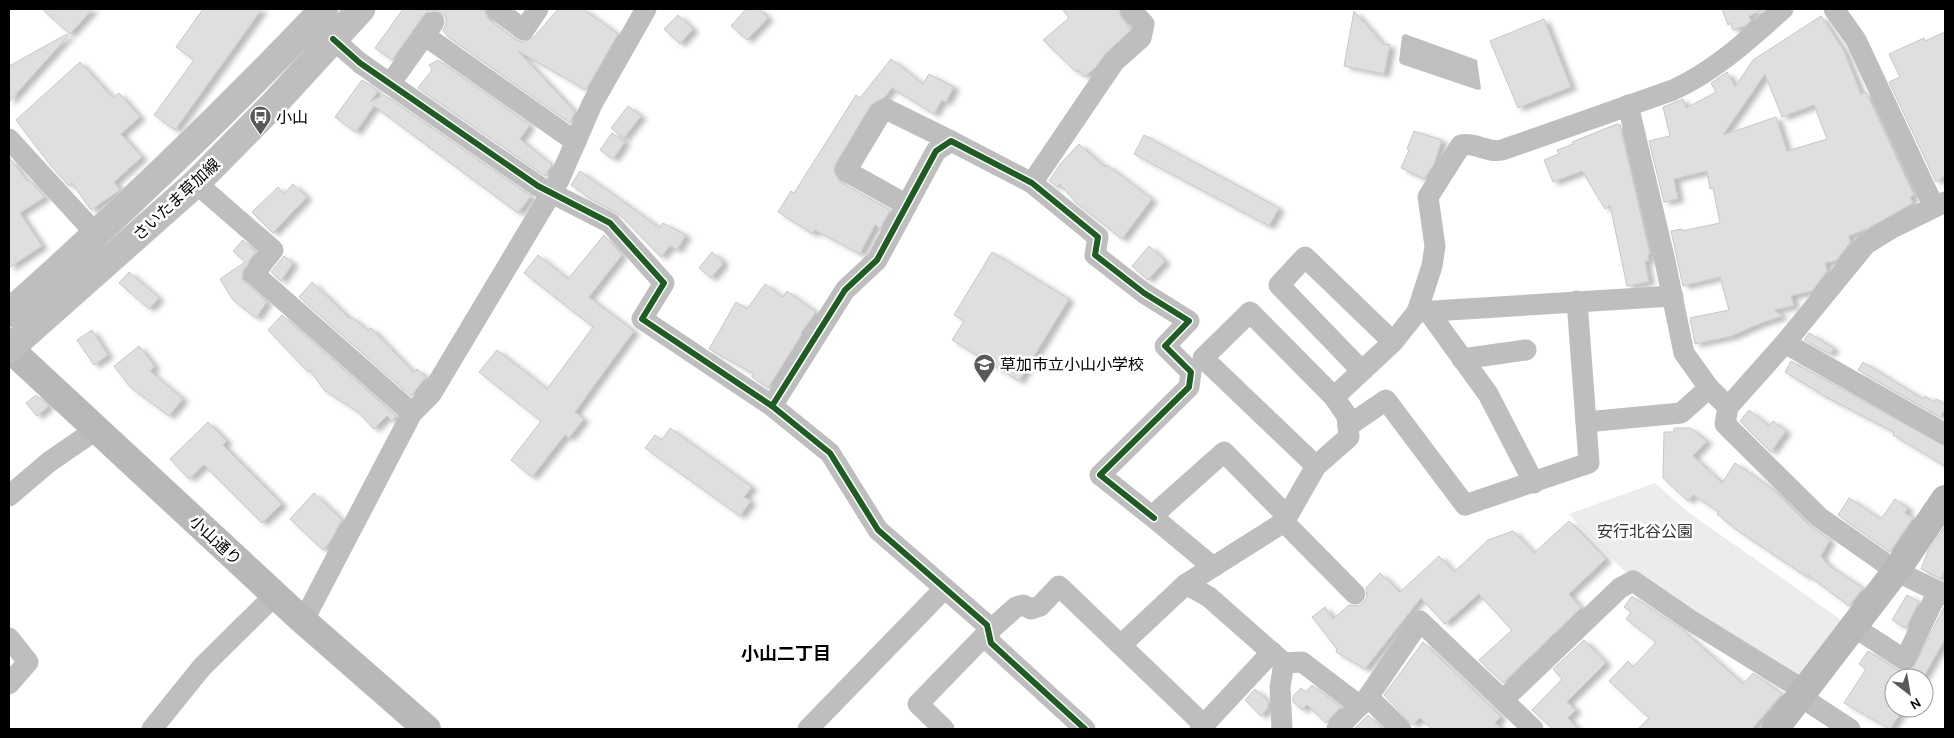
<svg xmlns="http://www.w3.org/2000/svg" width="1954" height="738" font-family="Karla,'Noto Sans JP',sans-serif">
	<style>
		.green { fill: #ececec }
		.water { fill: #bfbfbf }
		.building { fill: #dfdfdf; stroke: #c7c7c7; fill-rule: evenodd; filter: url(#shadow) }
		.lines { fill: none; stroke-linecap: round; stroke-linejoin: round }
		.primary-casing { stroke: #dbdbdb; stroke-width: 29 }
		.street { stroke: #bebebe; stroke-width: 21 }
		.secondary { stroke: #b8b8b8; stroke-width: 28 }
		.primary { stroke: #bebebe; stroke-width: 28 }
		.cycleway-casing { stroke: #fff; stroke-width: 9 }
		.cycleway { stroke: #1b5e20; stroke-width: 6 }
		.labels { text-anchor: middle; stroke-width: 5; stroke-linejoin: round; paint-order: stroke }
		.poi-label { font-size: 16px; fill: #000; stroke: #fff; text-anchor: start }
		.street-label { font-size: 16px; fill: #000; stroke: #fff }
		.park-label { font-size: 16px; fill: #333; stroke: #fff }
		.neighbourhood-label { font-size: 18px; font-weight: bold; fill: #000; stroke: #fff }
	</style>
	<defs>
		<filter id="shadow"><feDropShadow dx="5.5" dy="3" stdDeviation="2.5" flood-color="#0004"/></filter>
	</defs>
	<rect width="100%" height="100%" fill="#fff"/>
	<!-- green -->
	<path class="green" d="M1655 483 1688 512 1840 619 1842 626 1804 679H1794L1634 571 1625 572 1569 514Z"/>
	<!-- water -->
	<path class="water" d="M1405 34 1477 60 1481 89 1478 90 1401 64 1399 61 1402 36Z"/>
	<!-- building -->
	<g class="building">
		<path d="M42 9H93L70 34Z"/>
		<path d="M203 9H262L175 130 154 115 194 60 176 47Z"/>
		<path d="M403 9H484L488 19 516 40 523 42 534 37 558 9H583L618 34 586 90 518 51 575 112 570 123 447 36 443 30 446 24V17L436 10H429L424 15 392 60 375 48Z"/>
		<path d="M746 9H759L768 18 747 40 731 26Z"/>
		<path d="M1062 9H1118L1121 17 1130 28V31L1106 53 1095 68 1084 77 1078 69 1076 72 1043 40 1069 18Z"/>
		<path d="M1722 9H1764L1749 16 1751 21 1745 26 1733 30 1731 23 1728 25Z"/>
		<path d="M1354 11 1383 44 1390 45 1384 74 1344 66Z"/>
		<path d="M678 15 693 29 680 44 664 29Z"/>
		<path d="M1821 16 1844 51 1861 94 1866 92 1914 195 1910 197 1913 203 1867 229 1849 236 1850 243 1836 261 1825 263 1827 271 1812 291 1791 296 1794 306 1774 310 1783 316 1759 324 1732 336 1695 344 1690 318 1729 310 1720 277 1683 286 1671 231 1682 229V231L1720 223 1713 188 1710 189 1707 171 1674 179 1678 199 1664 202 1649 141 1670 136 1663 107 1683 99 1686 108 1716 92 1711 83 1727 72 1735 87 1753 60ZM1765 74 1782 117 1814 105 1827 139 1787 151 1776 117 1723 135Z"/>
		<path d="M1544 19 1571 87 1518 108 1490 41Z"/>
		<path d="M1945 32V176L1936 182 1889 82 1900 77 1889 54 1924 38 1925 41Z"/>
		<path d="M67 34 68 36 9 102V66Z"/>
		<path d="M891 59 923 84 929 74 954 87 946 102 942 100 934 114 892 88 885 97 871 105 835 165 834 171 840 182 890 210 880 229 875 225 860 254 815 230 813 234 778 212 791 191 794 193 856 95 860 98Z"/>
		<path d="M438 60 530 125 520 139 552 165 545 176 418 88 432 70 429 65Z"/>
		<path d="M80 62 113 98 119 93 140 117 121 134 142 157 114 182 120 190 91 210 72 183 69 186 51 166 16 120Z"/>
		<path d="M362 80 378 91 370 102 384 95 531 196 518 213 374 106 356 132 335 117Z"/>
		<path d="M628 106 641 116 624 138 611 128Z"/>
		<path d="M1617 124 1620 125 1650 254H1648L1649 261H1645L1649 282 1627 286 1610 205 1605 209 1582 171 1553 182 1544 160 1559 154 1557 150 1573 144 1572 142Z"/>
		<path d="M1414 131 1442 140 1434 164 1424 179 1401 168 1409 150 1407 149Z"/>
		<path d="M612 133 625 142 613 159 600 150Z"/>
		<path d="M1144 135 1279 208 1269 226 1134 154Z"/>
		<path d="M1079 144 1105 167 1107 165 1152 199 1122 239 1076 203 1060 184 1057 187 1049 181 1061 163Z"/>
		<path d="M9 157 27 181 29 180 45 197 20 213 42 246 9 268Z"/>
		<path d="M580 171 660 228 663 223 686 235 677 250 670 246 661 257 619 214 589 198 571 185Z"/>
		<path d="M293 184 307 197 273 233 252 212 278 187 284 194Z"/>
		<path d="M604 235 622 255 589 297 634 331 575 412 584 419 569 438 565 435 532 477 511 460 541 421 479 372 497 350 547 389 593 327 524 273 538 255 568 279Z"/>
		<path d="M243 240 256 252 244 267 242 279 267 302 256 318 233 300 220 279 245 262 233 251Z"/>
		<path d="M1149 246 1165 261 1148 280 1132 266Z"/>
		<path d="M712 252 722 260V265L711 278 699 268Z"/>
		<path d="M992 252 1069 299 1019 381 952 340 964 321 954 315Z"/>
		<path d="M284 256 293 263 281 281 271 272Z"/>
		<path d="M129 272 159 298 149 309 119 283Z"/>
		<path d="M312 282 350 319 352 317 368 331 371 328 414 373 417 369 426 377 411 396 299 297Z"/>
		<path d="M765 284 783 297 787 291 816 312 801 333 802 334 768 388 752 377 754 374 709 349 736 302 747 309Z"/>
		<path d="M282 315 396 416 392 421 387 416 374 429 358 412 324 390 310 370 308 372 268 330Z"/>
		<path d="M92 330 108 355 94 365 77 340Z"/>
		<path d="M1809 333 1834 348 1830 354 1804 340Z"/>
		<path d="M139 346 155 367 150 371 183 399 169 416 130 387 114 366Z"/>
		<path d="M1791 361 1945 446V466L1893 435 1894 432 1826 397 1785 372Z"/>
		<path d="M1863 362 1923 399 1925 396 1934 402 1936 399 1945 404V410L1940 417 1858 370Z"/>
		<path d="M36 395 49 406 37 416 26 403Z"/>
		<path d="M1749 410 1769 426 1773 421 1786 431 1771 452 1740 421Z"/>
		<path d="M208 422 227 441 223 445 282 504 262 523 204 465 189 479 170 459Z"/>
		<path d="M670 428 752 487 744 497 751 501 740 516 645 448 655 435 662 440Z"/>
		<path d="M1674 428H1690L1707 441 1693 456 1722 483 1735 463 1774 490 1810 526 1830 540 1821 556 1828 565 1863 588 1849 606 1808 575 1807 577 1737 530 1717 514 1719 512 1693 495 1688 501 1663 478 1664 432H1674Z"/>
		<path d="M314 493 342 520 331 540 323 550 290 519Z"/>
		<path d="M1849 498 1881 519 1895 499 1908 508 1905 513 1913 518 1890 552 1838 515Z"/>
		<path d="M1569 521 1606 559 1569 594 1581 608 1503 683 1479 660 1512 630 1479 594 1445 624 1421 598 1365 669 1336 652 1337 649 1312 617 1325 607 1333 619 1349 605 1358 606 1363 603 1367 597 1366 588 1380 573 1400 592 1439 556 1454 572 1488 540 1513 531 1534 553Z"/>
		<path d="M1945 526V570L1941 579 1921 569 1928 551Z"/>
		<path d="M1907 595 1919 602 1906 628 1892 620Z"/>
		<path d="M1632 596 1680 628 1743 684 1753 673 1782 694 1752 729H1638L1649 718 1609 681 1628 661 1633 667 1656 642 1626 619 1631 612 1624 607Z"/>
		<path d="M1944 607 1945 639 1923 678H1894V708H1904L1890 729 1844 703 1866 669 1859 664 1868 651 1898 670 1911 672Z"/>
		<path d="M1584 640 1606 663 1567 702 1576 710 1568 718 1578 729H1553L1532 710 1562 679 1553 669Z"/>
		<path d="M1423 642 1501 717 1495 723 1502 729H1432L1420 718 1413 725 1384 695Z"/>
		<path d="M1312 685 1341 707 1326 723 1307 705 1302 710 1293 702V696L1301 688 1306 692Z"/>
		<path d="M1255 689 1268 701V708L1261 716 1245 700Z"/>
		<path d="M1368 715 1383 729H1354Z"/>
	</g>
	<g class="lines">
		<defs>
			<g id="primary">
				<path d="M9 313C118 216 223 115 324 9"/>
				<path d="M9 349 196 183 273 105 361 9"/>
			</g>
		</defs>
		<!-- primary casing -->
		<use href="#primary" class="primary-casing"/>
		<!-- street -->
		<g class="street">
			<path d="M496 9 524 30 538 9"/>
			<path d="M1834 9 1856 40 1934 207"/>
			<path d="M424 35 576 142"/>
			<path d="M333 39 360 63 538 186 610 223 664 283 642 319 772 406 830 453 878 530 987 625 991 643 1085 729"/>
			<path d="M390 84 434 22"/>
			<path d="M1628 105 1665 261 1684 353 1709 388 1728 407 1785 343 1866 244 1892 228 1945 202"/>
			<path d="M9 139 97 235"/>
			<path d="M196 183 273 250 254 274 412 413"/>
			<path d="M1032 183 1114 62 1141 38 1144 24 1130 9"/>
			<path d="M907 205 846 171 882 111 886 109 951 141"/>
			<path d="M1428 311 1488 394 1534 483"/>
			<path d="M1417 312 1432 266 1435 246 1428 197 1461 145C1475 142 1487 153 1502 150L1673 90C1715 71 1749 39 1783 9"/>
			<path d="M1785 343 1945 434"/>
			<path d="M1462 359 1526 350"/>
			<path d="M1362 371 1279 285 1305 257 1393 342"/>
			<path d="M772 406 845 290 877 260 936 151 951 141 1032 183 1098 237 1095 255 1144 293 1189 321 1165 346 1191 372 1189 387 1100 475 1154 518"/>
			<path d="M1728 407 1725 424 1819 517 1896 571 1945 595"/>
			<path d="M1586 422 1681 413 1709 388"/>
			<path d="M1348 426 1386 400 1465 505 1589 463 1577 301"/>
			<path d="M1316 466 1203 358 1250 312 1334 397"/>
			<path d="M9 496 49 462 97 429"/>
			<path d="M1284 522 1355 594"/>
			<path d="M1213 567 1154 518 1161 508 1224 452 1287 516"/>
			<path d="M1186 584 1209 597 1284 663 1302 662 1360 706"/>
			<path d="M300 618 309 610 412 413 431 394 559 180 592 104 646 9"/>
			<path d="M1854 627 1905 660 1938 591"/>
			<path d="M9 638 28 662 9 684"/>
			<path d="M1121 645 1186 584 1284 522 1316 466 1349 437 1347 416 1334 397 1393 342 1417 312 1673 296"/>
			<path d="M1368 697 1401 729"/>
			<path d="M1801 697 1850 729"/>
			<path d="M1503 700 1620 588 1633 581 1690 620 1805 691"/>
			<path d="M152 729 202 667 275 595"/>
			<path d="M808 729 944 589"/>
			<path d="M944 729 918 704 989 631 1016 607 1023 605 1031 609 1040 606 1059 586 1204 725"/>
			<path d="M1200 729 1272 652"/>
			<path d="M1282 729 1280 687 1284 663"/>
			<path d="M1337 729 1368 697 1420 621 1533 729"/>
		</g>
		<!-- secondary -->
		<g class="secondary">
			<path d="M9 348 300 618 427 729"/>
			<path d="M1775 729 1896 571 1945 499"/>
		</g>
		<!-- primary -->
		<use href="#primary" class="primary"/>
		<defs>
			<g id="cycleway">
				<path d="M333 39 360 63 538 186 610 223 664 283 642 319 772 406 830 453 878 530 987 625 991 643 1085 729"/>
				<path d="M772 406 845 290 877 260 936 151 951 141 1032 183 1098 237 1095 255 1144 293 1189 321 1165 346 1191 372 1189 387 1100 475 1154 518"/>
			</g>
		</defs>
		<!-- cycleway casing -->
		<use href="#cycleway" class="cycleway-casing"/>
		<!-- cycleway -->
		<use href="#cycleway" class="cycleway"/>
	</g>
	<!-- icons -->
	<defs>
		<symbol id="bus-pin" viewBox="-11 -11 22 30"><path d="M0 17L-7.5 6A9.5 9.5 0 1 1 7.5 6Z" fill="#595959" stroke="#fff"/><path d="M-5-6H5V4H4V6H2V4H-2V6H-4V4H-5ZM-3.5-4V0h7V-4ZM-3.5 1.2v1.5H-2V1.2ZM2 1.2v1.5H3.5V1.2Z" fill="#fff"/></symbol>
		<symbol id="school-pin" viewBox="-11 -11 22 30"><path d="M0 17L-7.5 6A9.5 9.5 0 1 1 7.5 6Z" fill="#595959" stroke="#fff"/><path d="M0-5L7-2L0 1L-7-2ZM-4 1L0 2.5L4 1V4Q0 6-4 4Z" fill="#fff"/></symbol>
	</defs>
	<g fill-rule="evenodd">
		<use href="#bus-pin" x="248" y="104" width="25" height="34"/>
		<use href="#school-pin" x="972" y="352" width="25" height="34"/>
	</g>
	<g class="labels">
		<!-- poi labels -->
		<g class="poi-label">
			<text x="276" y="123">小山</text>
			<text x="1000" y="370">草加市立小山小学校</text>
		</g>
		<!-- street labels -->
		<g class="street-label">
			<text transform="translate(176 199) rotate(-43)" y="6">さいたま草加線</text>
			<text transform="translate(216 540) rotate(43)" y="6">小山通り</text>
		</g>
		<!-- park labels -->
		<g class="park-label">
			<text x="1645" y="537">安行北谷公園</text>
		</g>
		<!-- neighbourhood labels -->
		<g class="neighbourhood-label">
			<text x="786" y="660">小山二丁目</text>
		</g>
	</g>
	<!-- border -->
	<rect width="1954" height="738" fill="none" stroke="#000000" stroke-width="20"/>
	<!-- north arrow -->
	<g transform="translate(1909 693) rotate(149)"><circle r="24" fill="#ffffff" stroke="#999999"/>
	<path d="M0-4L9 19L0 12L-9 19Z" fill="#595959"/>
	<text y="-8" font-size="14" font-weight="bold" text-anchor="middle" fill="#000000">N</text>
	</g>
</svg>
